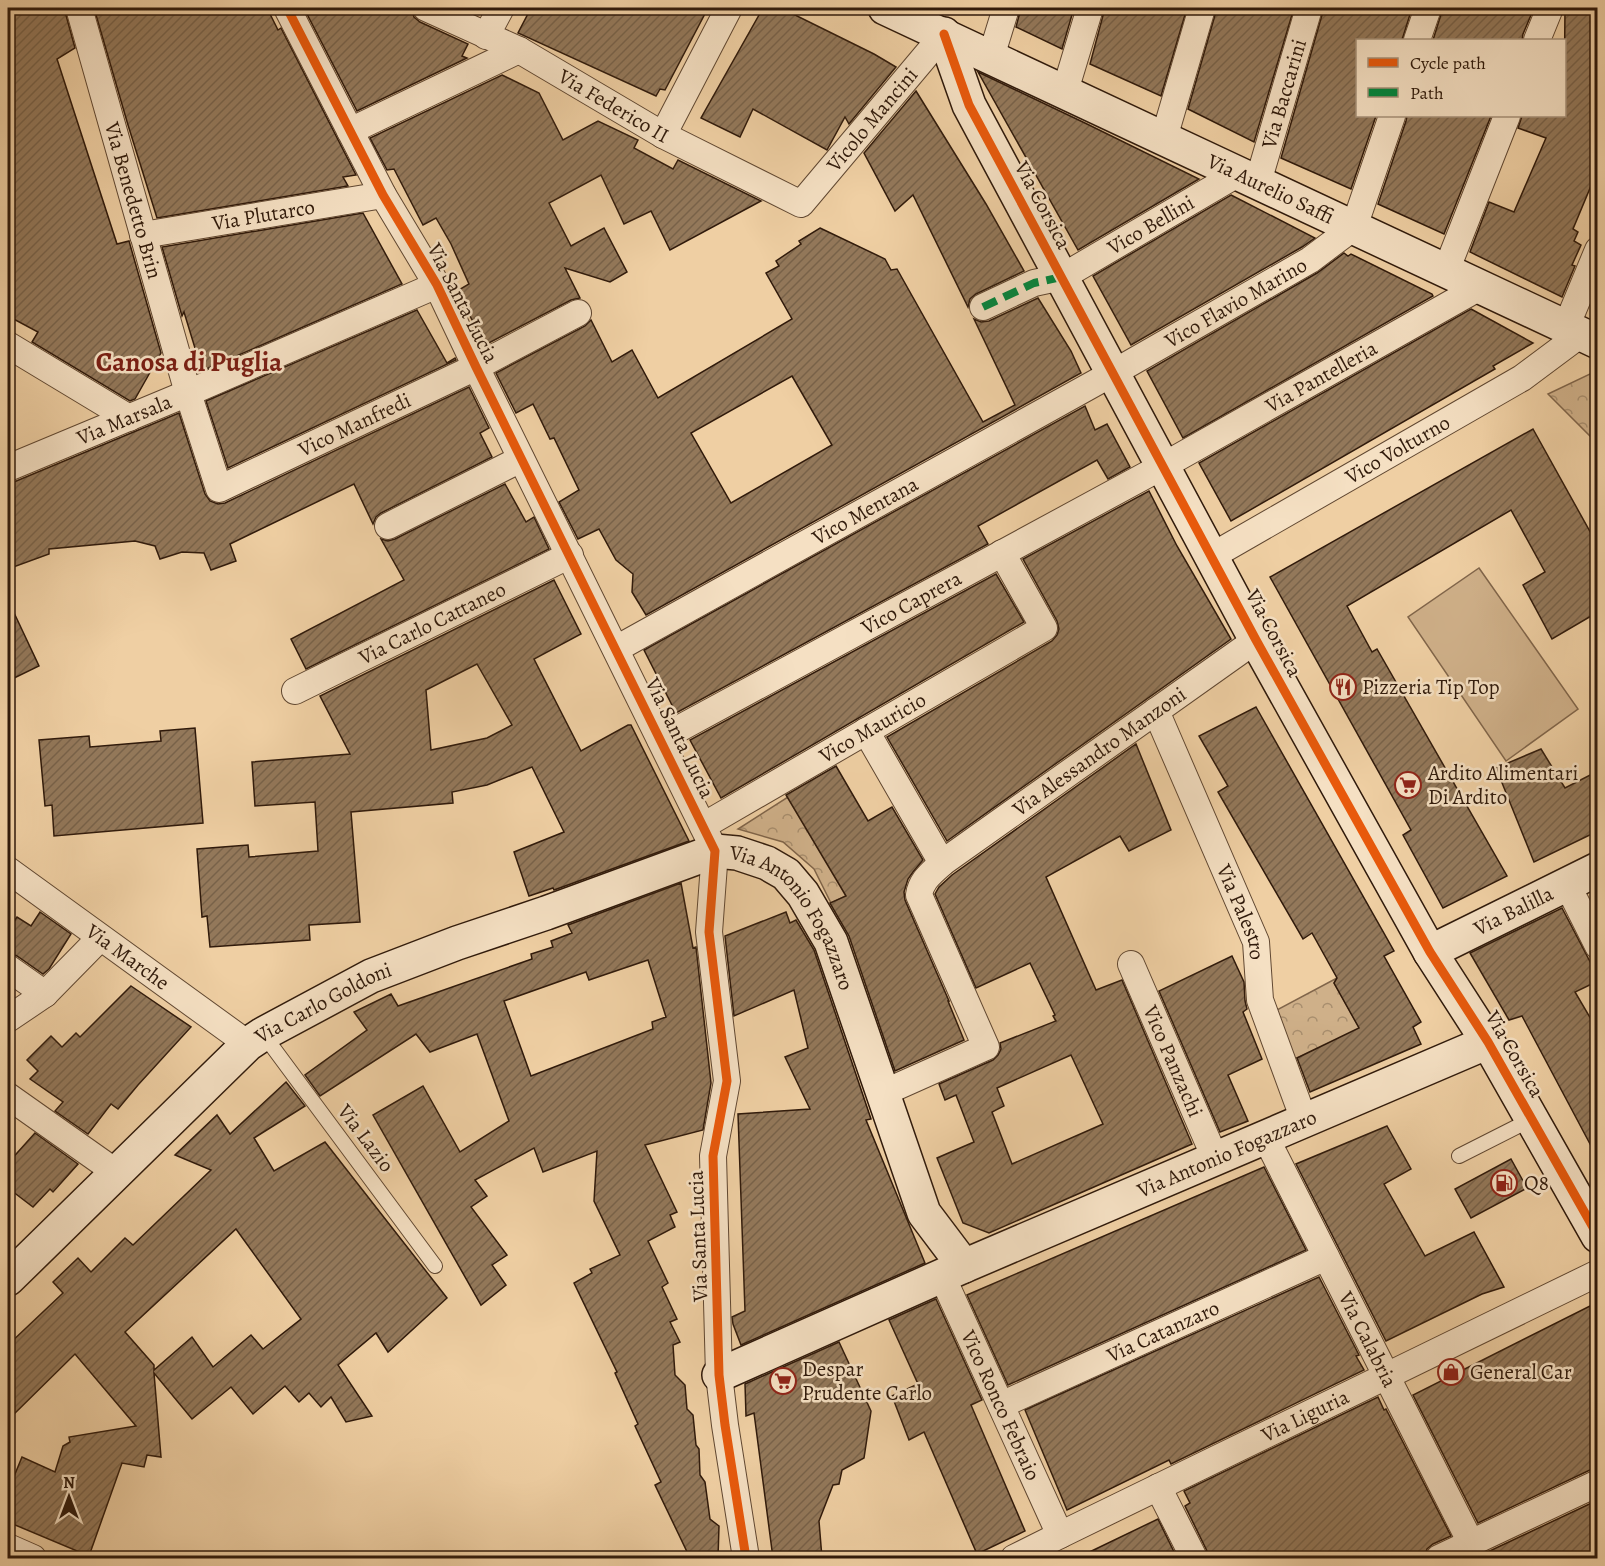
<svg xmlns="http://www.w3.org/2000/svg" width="1605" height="1566" font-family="Alegreya,serif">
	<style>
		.grass { fill: #cfb089; stroke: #80654a; stroke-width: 1.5 }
		.park { fill: url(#park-crowns); stroke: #80654a; stroke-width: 1.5 }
		.building { fill: url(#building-hatch); stroke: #301a0b; stroke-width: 1.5; fill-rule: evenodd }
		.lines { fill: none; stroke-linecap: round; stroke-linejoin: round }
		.lane-casing { stroke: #604731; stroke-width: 16 }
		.street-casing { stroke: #604731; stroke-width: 28 }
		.secondary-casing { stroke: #301a0b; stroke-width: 36 }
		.lane { stroke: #f5e0c3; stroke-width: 14 }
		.street { stroke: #f5e0c3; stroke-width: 26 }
		.secondary { stroke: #f5e0c3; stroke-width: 33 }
		.quiet { stroke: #00873e; stroke-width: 8; stroke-dasharray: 15 8; stroke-linecap: butt }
		.cycleway-casing { stroke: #f5e0c3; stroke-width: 13 }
		.cycleway { stroke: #e8590c; stroke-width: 9 }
		.labels { text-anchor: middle; stroke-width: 5; stroke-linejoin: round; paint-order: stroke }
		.street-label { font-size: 21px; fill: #301a0b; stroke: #f5e0c3 }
		.poi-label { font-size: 21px; fill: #301a0b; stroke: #f5e0c3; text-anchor: start }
		.district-label { font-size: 27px; font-weight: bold; fill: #7a1f14; stroke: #f5e0c3 }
	</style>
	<defs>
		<pattern id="park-crowns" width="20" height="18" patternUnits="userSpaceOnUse" patternTransform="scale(1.5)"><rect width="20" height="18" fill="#cfb089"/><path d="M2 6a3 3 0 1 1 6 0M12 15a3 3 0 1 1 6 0" fill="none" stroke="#a88e6e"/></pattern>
		<pattern id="building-hatch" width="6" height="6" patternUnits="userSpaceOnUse" patternTransform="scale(1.5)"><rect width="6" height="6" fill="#93785a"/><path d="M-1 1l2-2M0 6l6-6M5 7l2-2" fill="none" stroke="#786249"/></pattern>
	</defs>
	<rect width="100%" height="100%" fill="#efcfa3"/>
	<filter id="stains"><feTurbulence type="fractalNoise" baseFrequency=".00333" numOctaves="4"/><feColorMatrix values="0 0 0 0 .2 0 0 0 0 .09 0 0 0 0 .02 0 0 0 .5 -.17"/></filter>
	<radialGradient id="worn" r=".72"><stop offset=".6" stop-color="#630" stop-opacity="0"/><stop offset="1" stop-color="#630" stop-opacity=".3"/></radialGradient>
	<!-- grass -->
	<path class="grass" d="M1479 568 1578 709 1506 761 1408 617Z"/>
	<!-- park -->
	<g class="park">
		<path d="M1594 372 1597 374 1598 435 1592 438 1548 394Z"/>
		<path d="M788 797 861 889 831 903 814 869 783 842 738 829Z"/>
		<path d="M1337 978 1334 983 1360 1029 1291 1061 1273 1012Z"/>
	</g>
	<!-- building -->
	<g class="building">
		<path d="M8 8H64L75 48 57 59 117 244 129 241 161 353 135 399 130 401 32 342 38 332 8 316Z"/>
		<path d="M94 8H267L278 30 281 28 356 175 343 177 348 186 157 218 128 125Z"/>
		<path d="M321 8H404L412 11 414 17 420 22 468 44 462 56 467 58 357 111 307 14Z"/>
		<path d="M531 8H708L665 90 660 89 656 96 518 33Z"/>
		<path d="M763 8H781L874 54 896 67 849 124 845 117 827 150 753 109 740 137 701 118Z"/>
		<path d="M1021 8H1074L1062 49 1016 27Z"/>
		<path d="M1105 8H1187L1161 96 1090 64Z"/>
		<path d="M1217 8H1294L1254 142 1188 109Z"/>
		<path d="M1324 8H1412L1402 40H1358V116H1376L1351 189 1281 158Z"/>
		<path d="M1443 8H1534L1523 34 1522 40H1433Z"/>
		<path d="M1565 8H1582L1598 14V169L1573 229 1578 232 1574 241 1581 245 1572 265 1575 266 1562 297 1470 252 1489 202 1514 212 1546 138 1518 128 1522 116H1564Z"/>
		<path d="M978 72 1087 124 1199 179 1078 250Z"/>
		<path d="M502 75 539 93 563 140 598 121 638 140 634 148 673 169 678 160 761 201 670 250 651 211 624 224 601 175 549 203 571 246 604 228 627 272 610 282 565 268 580 298 571 300 483 346 482 344 484 343 457 291 469 284 451 244 436 218 423 225 394 169 387 170 370 138Z"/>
		<path d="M916 91 986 204 1024 271 976 294 970 299 968 307 913 195 895 211 864 153Z"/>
		<path d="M1407 116H1491L1444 234 1378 204 1406 121Z"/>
		<path d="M1231 195 1315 238 1302 247 1131 345 1093 276Z"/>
		<path d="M363 213 402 284 202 371 184 312 182 316 162 247Z"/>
		<path d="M820 228 885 259 891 270 897 269 983 422 1015 405 974 319 981 322 989 321 1038 298 1071 351 1081 373 646 615 632 592 633 574 616 560 599 529 578 539 559 502 579 490 554 438 550 439 533 404 516 413 496 373 585 326 591 320 612 362 632 350 658 398 792 319 766 273 779 266 776 261 801 244 799 241ZM792 376 832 445 731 503 691 433Z"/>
		<path d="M1344 253 1348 256 1351 254 1432 294 1433 296 1183 438 1147 371 1317 273Z"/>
		<path d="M1471 309 1533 343 1493 366 1495 369 1231 521 1199 463Z"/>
		<path d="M417 310 447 363 455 358 456 360 228 468 206 401Z"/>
		<path d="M469 387 489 428 480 433 492 457 381 513 376 517 373 524 354 484 230 544 236 561 211 570 204 553 182 552 160 559 155 546 135 541 49 549V554L8 569V483L14 482 179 413 205 494 210 501 218 504 225 503Z"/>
		<path d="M1085 406 1095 430 1107 424 1130 467 1108 479 1097 460 978 526 988 544 676 713 644 650Z"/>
		<path d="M1533 429 1598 546V612L1552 639 1523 585 1545 572 1511 510 1347 606 1372 652 1377 649 1507 876 1443 908 1403 835 1411 830 1270 577Z"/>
		<path d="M505 484 526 522 534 517 549 549 306 669 291 639 404 580 381 539 388 541 395 539Z"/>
		<path d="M1149 491 1177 546 1231 639 947 841 887 737 1052 641 1057 635 1059 629 1057 621 1023 559Z"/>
		<path d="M996 574 1024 622 721 798 690 740Z"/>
		<path d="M554 580 581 634 534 659 581 751 628 725H631L689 841 554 890 553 888 529 896 514 852 564 832 532 767 487 785 452 792 453 803 351 812 360 922 309 925 310 940 210 947 207 916 202 917 197 849 248 845 249 857 318 851 315 802 255 806 252 762 350 754 320 696ZM477 664 512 725 487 738 431 750 426 690Z"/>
		<path d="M8 600 39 666 8 681Z"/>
		<path d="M1256 707 1394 951 1384 956 1421 1022 1413 1027 1421 1044 1310 1092 1297 1058 1359 1028 1334 983 1337 978 1312 933 1303 939 1218 792 1228 786 1199 736Z"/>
		<path d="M195 728 203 823 54 836 52 805 45 806 39 740 89 736 90 747 161 741 160 731Z"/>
		<path d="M1136 744 1171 830 1129 851 1120 836 1046 877 1096 990 1122 980 1192 1144 989 1233 963 1223 937 1158 974 1142 956 1095 945 1100 939 1084 993 1060 998 1055 1001 1049 1000 1043 1056 1021 1053 1016 1055 1015 1030 963 976 988 935 894 939 887 952 875ZM1071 1055 1103 1124 1012 1164 992 1112 1004 1106 997 1088Z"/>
		<path d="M1541 749 1565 788 1598 771V831L1534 862 1496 768Z"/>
		<path d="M836 766 868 821 892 807 923 860 913 872 908 879 904 892 905 900 949 1001H948L964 1040 895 1071 849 936 830 903 846 896 786 795Z"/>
		<path d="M681 883 693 948 696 947 711 1083 703 1130 645 1145 677 1212 670 1215 675 1227 648 1241 668 1283 662 1287 677 1319 670 1322 680 1342 673 1345 675 1375 685 1385 687 1409 693 1415 696 1445 699 1449 700 1475 705 1482 710 1519 719 1526 718 1558H690L655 1485 661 1482 635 1426 638 1424 615 1373 617 1372 574 1283 592 1273 590 1269 620 1255 594 1201 597 1151 543 1172 534 1148 475 1180 487 1196 471 1207 507 1255 492 1265 506 1285 481 1305 373 1115 423 1086 460 1152 509 1121 477 1034 430 1052 416 1034 320 1096 305 1075 367 1030 354 1012 391 994 398 1006 532 959 531 954 553 947 551 941 572 933 568 925ZM648 960 666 1017 652 1022 653 1029 531 1076 504 1001 586 972 589 980Z"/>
		<path d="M1562 908 1598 977V981L1575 992 1598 1031V1159L1522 1016 1509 1020 1470 953Z"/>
		<path d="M40 912 71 934 49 969 43 974 17 956 8 953V930L17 917 31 926Z"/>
		<path d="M786 912 790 923 796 920 814 950 871 1119 866 1120 925 1263 741 1345 733 1324 732 1317 745 1311 738 1114 810 1109 785 1057 808 1048 794 990 734 1016 725 936Z"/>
		<path d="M1232 956 1244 982 1245 1001 1247 1009 1243 1012 1262 1059 1228 1075 1248 1121 1220 1132 1159 991Z"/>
		<path d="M131 986 191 1027 138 1085 118 1109 111 1104 88 1134 55 1111 63 1102 30 1079 38 1071 27 1060 51 1036 62 1047 76 1033 80 1037Z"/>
		<path d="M286 1082 305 1106 254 1138 274 1171 325 1142 447 1298 388 1352 376 1333 338 1365 372 1416 346 1422 331 1397 321 1407 309 1393 299 1402 285 1386 253 1414 231 1387 192 1419 154 1373 161 1457 147 1455 144 1467 122 1463 89 1556 8 1522V1491L22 1457 55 1472 63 1446 70 1442 69 1437 136 1426 75 1354 8 1420V1345L63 1293 53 1282 78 1258 91 1272 125 1238 133 1245 211 1170 175 1155 217 1115 230 1134ZM236 1229 301 1319 263 1349 251 1335 213 1367 192 1337 154 1370V1365L125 1332Z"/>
		<path d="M1387 1126 1411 1169 1384 1184 1425 1256 1474 1232 1504 1287 1482 1294 1386 1341 1296 1164Z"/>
		<path d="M35 1133 78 1164 53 1192 50 1189 33 1207 8 1188V1163Z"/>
		<path d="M1511 1159 1527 1188 1471 1218 1455 1189Z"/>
		<path d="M1264 1167 1306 1250 1008 1385 967 1295Z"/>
		<path d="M1319 1277 1359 1355 1356 1356 1364 1370 1171 1464 1169 1460 1067 1510 1025 1410Z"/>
		<path d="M936 1299 982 1400 971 1405 1025 1531 977 1554 924 1432 909 1440 892 1396 918 1384 889 1320Z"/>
		<path d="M1598 1302V1468L1592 1469 1478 1523 1413 1395Z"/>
		<path d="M839 1342 871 1411 864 1458 842 1470 839 1484 833 1485 819 1521 822 1558H773L754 1413 746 1416 745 1384Z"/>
		<path d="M1378 1397 1384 1410 1386 1409 1451 1536 1433 1544 1427 1549 1424 1558H1209L1207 1551 1185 1506 1190 1503 1184 1491Z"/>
		<path d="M1598 1500V1558H1473L1477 1557Z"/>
		<path d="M1158 1519 1177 1558H1077Z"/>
	</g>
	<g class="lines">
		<defs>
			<g id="lane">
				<path d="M263 1034 435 1266"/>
				<path d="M1459 1156 1532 1119"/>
			</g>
			<g id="street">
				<path id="s1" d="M79 8 188 393 219 489 476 367 578 313"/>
				<path d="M287 8 383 195 437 285 476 367 715 851 709 932 727 1081 713 1156 719 1375 725 1425 746 1558"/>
				<path id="s2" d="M426 8 519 50 663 135 801 204 944 34"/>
				<path d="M486 36 501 8"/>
				<path d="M1417 40 1428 8"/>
				<path d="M1537 40 1550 8"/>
				<path d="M991 57 1006 8"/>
				<path d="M1065 91 1090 8"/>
				<path d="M350 131 519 50"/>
				<path d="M663 135 729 8"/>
				<path d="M1164 138 1202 8"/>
				<path id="s3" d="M1258 182 1309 8"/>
				<path id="s4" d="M143 235 383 195"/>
				<path d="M1446 271 1507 116"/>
				<path id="s5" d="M983 307 1034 283 1062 277 1239 173"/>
				<path d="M1566 327 1598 250"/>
				<path d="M8 345 129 418"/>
				<path id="s6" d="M8 468 188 393 437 285"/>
				<path d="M388 526 521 459"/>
				<path id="s7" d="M1212 556 1522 378 1581 334"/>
				<path id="s8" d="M616 649 1113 373 1310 260 1354 227 1392 116"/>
				<path id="s9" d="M295 691 570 555"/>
				<path id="s10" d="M1156 711 1256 942 1260 1000 1304 1120"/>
				<path d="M866 731 942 863"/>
				<path id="s11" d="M660 739 1163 466 1480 287"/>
				<path id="s12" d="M703 826 1044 628 1002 553"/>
				<path id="s13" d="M8 870 248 1044"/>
				<path d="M1567 884 1598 946"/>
				<path id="s14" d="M1131 964 1215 1158"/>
				<path d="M8 968 45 994"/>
				<path d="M8 1019 45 994 100 938"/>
				<path id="s15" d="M883 1093 986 1047 919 895C921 880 932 873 942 863L1256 640"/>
				<path d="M8 1096 117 1173"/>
				<path id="s16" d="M1265 1136 1471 1543"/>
				<path id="s17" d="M942 1276 1060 1535"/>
				<path id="s18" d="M1001 1405 1326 1257"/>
				<path d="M1158 1487 1194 1558"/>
				<path d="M8 1547 33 1558"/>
				<path id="s19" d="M1014 1558 1060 1535 1598 1273"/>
				<path d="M1439 1558 1598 1483"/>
			</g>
			<g id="secondary">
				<path id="s20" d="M885 8 1598 342"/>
				<path d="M944 34 969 105 1256 640 1430 952 1488 1042 1598 1236"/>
				<path id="s21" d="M1430 952 1598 869"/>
				<path id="s22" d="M8 1279 248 1044 263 1034 371 976 457 943 546 913 715 851 737 853 767 863 786 874 803 894 831 942 924 1213 964 1266"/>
				<path id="s23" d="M719 1375 964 1266 1488 1042"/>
			</g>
		</defs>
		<!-- lane casing -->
		<use href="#lane" class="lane-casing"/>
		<!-- street casing -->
		<use href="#street" class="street-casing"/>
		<!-- secondary casing -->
		<use href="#secondary" class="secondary-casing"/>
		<!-- lane -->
		<use href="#lane" class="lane"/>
		<!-- street -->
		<use href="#street" class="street"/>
		<!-- secondary -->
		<use href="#secondary" class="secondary"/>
		<!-- quiet -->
		<path class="quiet" d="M983 307 1034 283 1062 277"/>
		<defs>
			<g id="cycleway">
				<path d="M287 8 383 195 437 285 476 367 715 851 709 932 727 1081 713 1156 719 1375 725 1425 746 1558"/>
				<path d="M944 34 969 105 1256 640 1430 952 1488 1042 1598 1236"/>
			</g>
		</defs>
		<!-- cycleway casing -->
		<use href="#cycleway" class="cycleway-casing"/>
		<!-- cycleway -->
		<use href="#cycleway" class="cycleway"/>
	</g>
	<!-- icons -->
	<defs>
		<symbol id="restaurant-ring" viewBox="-11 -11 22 22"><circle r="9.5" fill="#f5e0c3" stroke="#8f2418" stroke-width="1.5"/><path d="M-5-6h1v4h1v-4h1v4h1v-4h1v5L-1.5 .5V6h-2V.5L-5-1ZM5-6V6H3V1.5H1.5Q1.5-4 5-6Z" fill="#8f2418"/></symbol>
		<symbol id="supermarket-ring" viewBox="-11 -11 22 22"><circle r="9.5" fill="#f5e0c3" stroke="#8f2418" stroke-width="1.5"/><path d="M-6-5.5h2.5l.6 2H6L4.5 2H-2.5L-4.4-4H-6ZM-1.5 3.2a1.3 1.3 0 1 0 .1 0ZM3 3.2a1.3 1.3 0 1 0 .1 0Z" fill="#8f2418"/></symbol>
		<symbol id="fuel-ring" viewBox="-11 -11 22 22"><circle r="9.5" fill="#f5e0c3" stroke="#8f2418" stroke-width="1.5"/><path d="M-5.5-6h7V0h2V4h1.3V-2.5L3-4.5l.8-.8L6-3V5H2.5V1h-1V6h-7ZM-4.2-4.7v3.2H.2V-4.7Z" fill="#8f2418"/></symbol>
		<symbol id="shop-ring" viewBox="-11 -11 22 22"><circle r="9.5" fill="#f5e0c3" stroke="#8f2418" stroke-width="1.5"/><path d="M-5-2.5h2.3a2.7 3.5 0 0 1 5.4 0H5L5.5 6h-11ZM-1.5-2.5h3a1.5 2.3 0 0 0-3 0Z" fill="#8f2418"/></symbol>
	</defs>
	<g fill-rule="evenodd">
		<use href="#restaurant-ring" x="1328" y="672" width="30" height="30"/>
		<use href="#supermarket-ring" x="1393" y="770" width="30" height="30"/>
		<use href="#fuel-ring" x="1489" y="1168" width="30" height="30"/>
		<use href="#shop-ring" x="1436" y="1357" width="30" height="30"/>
		<use href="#supermarket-ring" x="768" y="1366" width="30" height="30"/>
	</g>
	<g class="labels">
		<!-- street labels -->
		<g class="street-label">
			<text dy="7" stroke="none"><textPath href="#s3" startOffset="92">Via Baccarini</textPath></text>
			<text dy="7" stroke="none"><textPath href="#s2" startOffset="212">Via Federico II</textPath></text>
			<text dy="7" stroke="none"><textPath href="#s2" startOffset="534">Vicolo Mancini</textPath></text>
			<text dy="7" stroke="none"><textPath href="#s20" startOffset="426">Via Aurelio Saffi</textPath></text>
			<text dy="7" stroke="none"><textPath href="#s1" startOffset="200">Via Benedetto Brin</textPath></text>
			<text transform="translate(1043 205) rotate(62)" y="7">Via Corsica</text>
			<text dy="7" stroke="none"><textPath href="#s4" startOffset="122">Via Plutarco</textPath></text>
			<text dy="7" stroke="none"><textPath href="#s5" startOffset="188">Vico Bellini</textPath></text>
			<text transform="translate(463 303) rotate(63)" y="7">Via Santa Lucia</text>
			<text dy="7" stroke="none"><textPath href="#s8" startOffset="710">Vico Flavio Marino</textPath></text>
			<text dy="7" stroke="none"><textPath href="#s11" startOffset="754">Via Pantelleria</textPath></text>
			<text dy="7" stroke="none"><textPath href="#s6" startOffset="126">Via Marsala</textPath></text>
			<text dy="7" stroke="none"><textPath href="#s1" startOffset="651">Vico Manfredi</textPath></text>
			<text dy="7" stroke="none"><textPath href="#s7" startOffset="214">Vico Volturno</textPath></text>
			<text dy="7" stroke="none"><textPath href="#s8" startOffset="285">Vico Mentana</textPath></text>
			<text dy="7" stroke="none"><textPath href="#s11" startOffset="286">Vico Caprera</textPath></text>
			<text dy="7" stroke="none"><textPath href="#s9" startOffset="153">Via Carlo Cattaneo</textPath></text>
			<text transform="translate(1274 633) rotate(62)" y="7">Via Corsica</text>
			<text dy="7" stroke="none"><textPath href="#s12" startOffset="196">Vico Mauricio</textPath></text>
			<text transform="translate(680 738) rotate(64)" y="7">Via Santa Lucia</text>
			<text dy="7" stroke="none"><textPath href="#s15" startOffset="512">Via Alessandro Manzoni</textPath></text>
			<text dy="7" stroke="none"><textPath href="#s21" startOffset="93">Via Balilla</textPath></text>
			<text dy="7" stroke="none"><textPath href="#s10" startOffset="219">Via Palestro</textPath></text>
			<text dy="7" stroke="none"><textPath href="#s22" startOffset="954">Via Antonio Fogazzaro</textPath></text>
			<text dy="7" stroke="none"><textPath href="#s13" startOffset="148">Via Marche</textPath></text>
			<text dy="7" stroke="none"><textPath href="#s22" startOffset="422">Via Carlo Goldoni</textPath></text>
			<text transform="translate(1515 1054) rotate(60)" y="7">Via Corsica</text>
			<text dy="7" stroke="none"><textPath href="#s14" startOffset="106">Vico Panzachi</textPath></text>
			<text transform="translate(366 1138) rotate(53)" y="7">Via Lazio</text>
			<text dy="7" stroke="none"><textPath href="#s23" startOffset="554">Via Antonio Fogazzaro</textPath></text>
			<text transform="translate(698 1236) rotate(-92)" y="7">Via Santa Lucia</text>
			<text dy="7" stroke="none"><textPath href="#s18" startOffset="178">Via Catanzaro</textPath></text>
			<text dy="7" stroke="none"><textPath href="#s16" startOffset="228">Via Calabria</textPath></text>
			<text dy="7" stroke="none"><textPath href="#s17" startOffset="142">Vico Ronco Febraio</textPath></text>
			<text dy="7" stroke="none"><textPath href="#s19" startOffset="324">Via Liguria</textPath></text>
		</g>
		<!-- poi labels -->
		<g class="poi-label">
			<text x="1362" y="694">Pizzeria Tip Top</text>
			<text x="1428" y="780">Ardito Alimentari<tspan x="1428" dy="24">Di Ardito</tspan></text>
			<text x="1524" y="1190">Q8</text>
			<text x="802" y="1376">Despar<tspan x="802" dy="24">Prudente Carlo</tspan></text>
			<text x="1470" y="1379">General Car</text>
		</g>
		<!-- district labels -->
		<g class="district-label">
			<text x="189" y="371">Canosa di Puglia</text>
		</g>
	</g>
	<!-- margin -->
	<rect width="1605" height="1566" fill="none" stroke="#efcfa3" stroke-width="30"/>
	<rect x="9" y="9" width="1587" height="1548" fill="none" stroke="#301a0b" stroke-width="3"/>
	<rect x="15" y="15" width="1575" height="1536" fill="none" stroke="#301a0b" stroke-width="1.5"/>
	<!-- legend -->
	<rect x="1356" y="39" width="210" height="78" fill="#f5e0c3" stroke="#a69179" stroke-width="1.5"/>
	<rect x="1368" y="58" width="30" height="9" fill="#e8590c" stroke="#a69179" stroke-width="1.5"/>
	<text x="1410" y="69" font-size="18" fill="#301a0b">Cycle path</text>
	<rect x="1368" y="88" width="30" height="9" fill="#00873e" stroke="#a69179" stroke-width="1.5"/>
	<text x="1410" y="99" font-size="18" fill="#301a0b">Path</text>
	<!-- north arrow -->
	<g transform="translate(69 1497)" stroke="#f5e0c3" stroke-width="4.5" paint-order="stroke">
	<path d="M0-4.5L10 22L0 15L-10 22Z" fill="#301a0b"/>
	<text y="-9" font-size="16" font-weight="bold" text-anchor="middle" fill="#301a0b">N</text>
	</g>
	<rect width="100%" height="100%" filter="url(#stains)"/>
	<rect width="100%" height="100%" fill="url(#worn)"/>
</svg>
